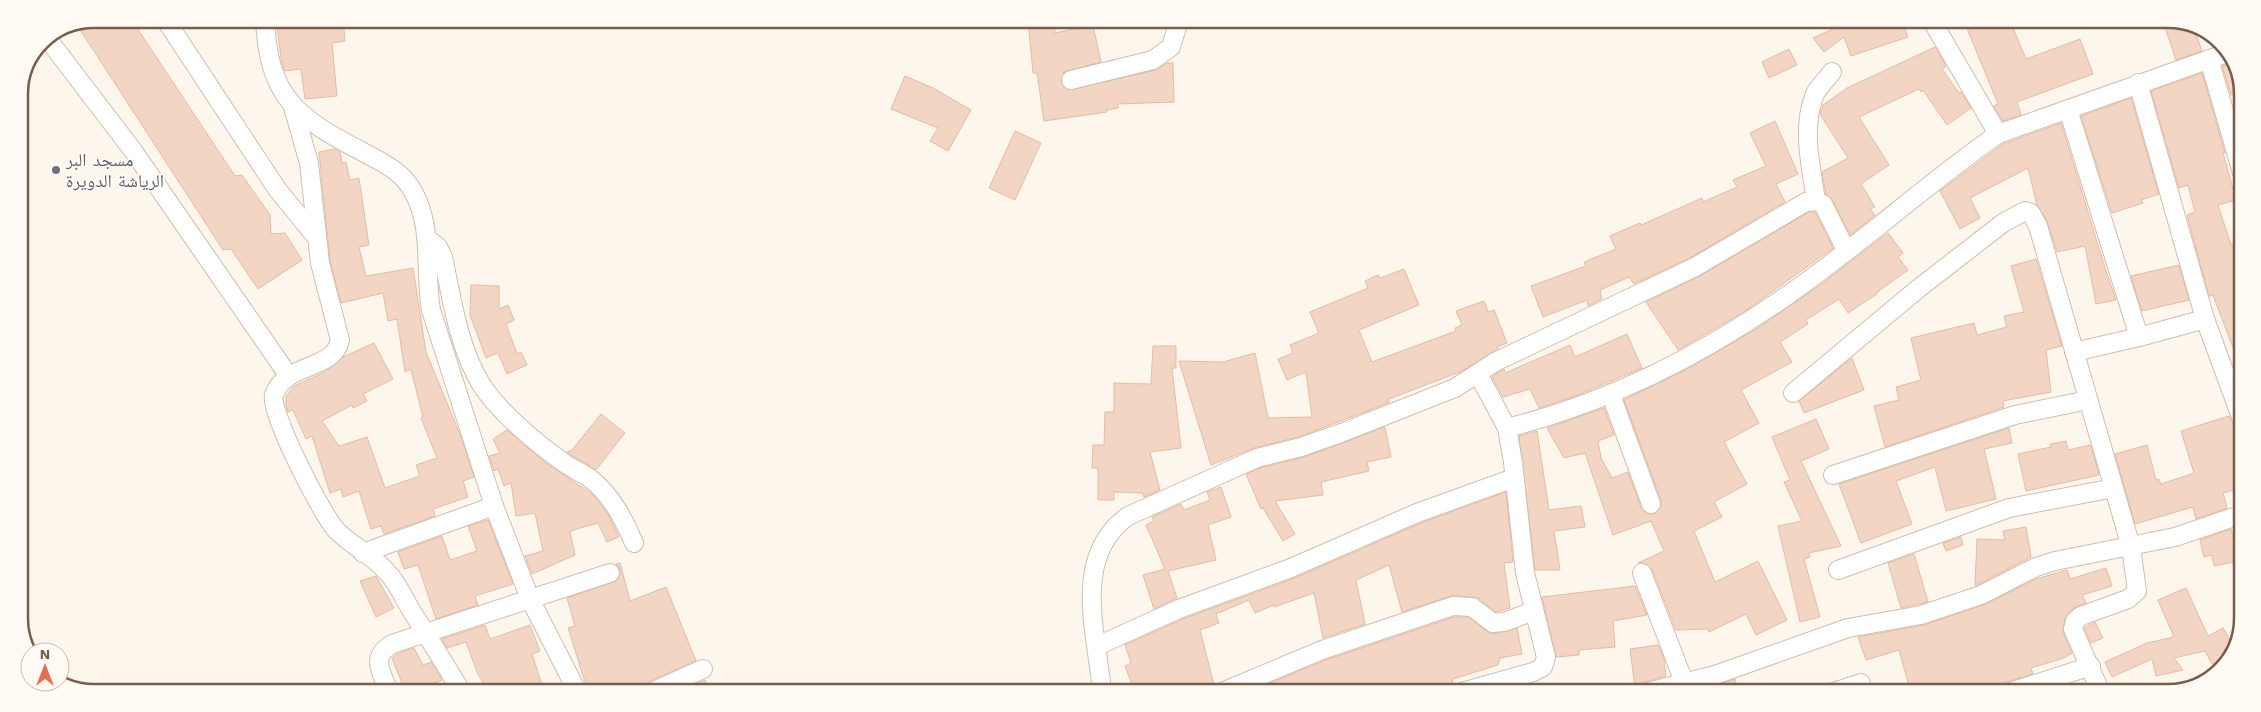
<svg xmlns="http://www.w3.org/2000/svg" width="2261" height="712" font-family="'Work Sans','Noto Naskh Arabic',sans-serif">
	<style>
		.building { fill: #f3d5c3; stroke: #e6bba3 }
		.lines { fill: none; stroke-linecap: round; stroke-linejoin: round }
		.minor-casing { stroke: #d1beb0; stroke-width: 20 }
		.minor { stroke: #fff; stroke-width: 18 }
		.worship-dot { fill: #6b7280; stroke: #fffaf3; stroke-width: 2 }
		.labels { text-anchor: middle; stroke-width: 4; stroke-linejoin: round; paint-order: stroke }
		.worship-label { font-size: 18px; fill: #5b616d; stroke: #fffaf3; text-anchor: start }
		.rim { fill: none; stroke: #7a5c4d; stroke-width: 2.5 }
	</style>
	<rect width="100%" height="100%" fill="#fdf6ec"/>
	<!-- building -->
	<g class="building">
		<path d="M93 19H131L235 176 242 175 270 215 271 234 285 233 302 260 258 289 231 249 223 250 77 25Z"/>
		<path d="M276 19H343L345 41 332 43 337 96 305 99 301 69 285 71 282 65Z"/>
		<path d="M1028 20H1054L1055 33 1093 25 1101 62 1064 72 1061 82 1068 90 1156 70 1167 63H1173L1174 102 1118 104V108L1107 110V112L1044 121 1037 73H1033Z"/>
		<path d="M1851 21H1902L1908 37 1851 56 1844 37 1824 52 1813 38Z"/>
		<path d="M1964 21H2010L2026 59 2080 39 2093 74 2017 102 2021 115 2003 121 1994 106 1998 104Z"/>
		<path d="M2163 21H2187L2193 25 2202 51 2176 60Z"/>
		<path d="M1935 47 1946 66 1942 69 1959 93 1961 92 1971 108 1947 125 1923 90 1921 92 1919 89 1859 117 1889 165 1861 184 1875 207 1870 209 1875 215 1850 235 1832 199 1826 194 1822 172 1848 158 1820 114 1823 105 1847 88Z"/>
		<path d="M1789 49 1797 65 1769 78 1762 62Z"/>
		<path d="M2231 62 2242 93 2231 95 2222 66Z"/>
		<path d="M2202 73 2225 153H2223L2236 200 2218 205 2231 245 2241 242 2240 366 2213 295 2209 296 2187 215 2195 212 2188 185 2179 188 2151 91Z"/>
		<path d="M905 76 933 88 971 110 948 151 930 141 938 128 891 109Z"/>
		<path d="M2131 98 2159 194 2141 200 2143 203 2112 213 2081 116Z"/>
		<path d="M1775 121 1798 174 1776 184 1785 202 1690 258 1634 284 1629 277 1600 290 1602 299 1588 306 1587 300 1543 317 1531 286 1586 266 1584 262 1616 249 1610 236 1640 223 1641 225 1702 198 1703 202 1737 187 1733 180 1766 166 1750 133Z"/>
		<path d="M2061 123 2105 268 2116 300 2096 304 2085 246 2057 252 2047 221 2037 205 2028 168 1970 198 1980 218 1960 229 1940 191 2003 144Z"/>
		<path d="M1015 131 1041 143 1015 200 989 188Z"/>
		<path d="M334 149 340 152 342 163 346 162 350 180 359 178 369 245 359 247 366 276 413 268 426 352 461 437 474 477 463 481 468 497 433 509 435 516 384 534 381 526 371 529 359 491 343 497 341 489 330 493 312 436 306 439 293 410 288 412 286 406V396L294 386 325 372 343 357 374 343 393 379 363 394 367 401 353 408 352 405 322 421 339 446 367 437 385 488 420 476 416 465 437 458 421 418 423 417 411 369 405 372 397 319 388 321 383 293 341 303 330 261 319 152Z"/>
		<path d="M1809 212H1815L1833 248 1747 310 1678 350 1646 302 1700 276Z"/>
		<path d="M1888 233 1903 253 1898 257 1908 270 1876 293 1877 294 1848 313 1839 299 1806 320 1808 324 1780 342 1792 362 1741 390 1759 423 1724 442 1747 484 1714 502 1722 517 1694 531 1715 582 1758 561 1787 620 1756 635 1746 614 1709 632 1708 629 1676 630 1652 569 1644 563H1638L1664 551 1651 521 1613 535 1585 453 1564 458 1547 428 1604 408 1614 435 1598 441 1601 458 1612 478 1628 472 1641 508 1649 514H1655L1661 506V500L1624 400 1691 367 1758 328 1819 286Z"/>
		<path d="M2036 259 2062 346 2046 350 2051 392 2003 401 2004 407 1885 447 1874 406 1899 400 1896 387 1921 380 1911 338 1974 323 1977 335 2007 327 2004 316 2024 312 2011 266Z"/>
		<path d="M2179 265 2189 300 2142 311 2131 276Z"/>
		<path d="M1404 269 1419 305 1359 330 1372 362 1456 331 1455 328 1462 325 1456 311 1484 301 1488 312 1494 310 1507 343 1497 347 1498 349 1462 371 1389 399V402L1380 406 1298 437 1254 448 1211 465 1179 361 1223 362 1255 353 1268 418 1312 417 1306 372 1287 380 1278 359 1293 353 1290 345 1319 333 1310 312 1368 288 1365 281 1378 275 1380 278Z"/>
		<path d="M471 285 499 286V309L508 305 514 320 506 324 517 354 521 352 527 365 507 374 498 353 486 358 470 315Z"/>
		<path d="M1627 334 1642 368 1578 395 1539 408 1530 389 1503 397 1492 377 1504 369 1505 373 1570 345 1575 357Z"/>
		<path d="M1153 346H1176V368H1172L1181 448 1150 452 1160 490 1144 497 1142 493 1114 492V500H1098V468H1092L1093 445H1104L1105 412H1114V383L1151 384Z"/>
		<path d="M1852 358 1864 390 1804 413 1799 401Z"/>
		<path d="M601 414 625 433 596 470 567 452 572 450Z"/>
		<path d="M2229 416 2234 425 2241 427V441L2234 443 2240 463V488L2223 493 2227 508 2196 519 2193 507 2135 524 2115 454 2147 445 2156 480 2159 479 2161 484 2194 473 2181 431Z"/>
		<path d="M1816 419 1829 449 1801 461 1841 546 1809 553 1810 557 1804 559 1820 617 1800 622 1778 526 1802 521 1784 482 1790 480 1772 437Z"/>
		<path d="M1385 427 1391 457 1367 462 1369 471 1321 482 1323 495 1275 501 1295 534 1283 541 1263 508 1261 509 1246 474 1260 468 1305 457Z"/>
		<path d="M2009 428 2012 443 1984 449 1996 499 1946 511 1935 467 1896 481 1912 524 1861 543 1839 484Z"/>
		<path d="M507 430 546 463 592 494 608 514 619 537 607 542 598 523 570 531 575 555 532 574 525 556 543 551 535 513 516 516 511 483 504 486 498 469 494 471 489 456 500 453 493 439Z"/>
		<path d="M1537 431 1549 510 1581 506 1585 527 1554 531 1560 570H1535L1519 436Z"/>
		<path d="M2066 441 2068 450 2091 445 2099 475 2026 491 2018 454 2051 447 2050 444Z"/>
		<path d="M1221 487 1231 517 1208 525 1216 560 1168 571 1177 598 1154 609 1143 575 1165 569 1146 525 1154 521 1152 517 1181 504 1184 510 1210 500 1207 492Z"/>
		<path d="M1506 492 1513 562 1504 563 1510 608 1496 612 1478 598 1454 595 1402 612 1389 565 1356 580 1365 624 1323 638 1314 593 1274 607V605L1255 613 1249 600 1216 614 1219 623 1200 630 1214 685 1212 692H1135L1125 666 1131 663 1125 645 1183 619 1295 578 1421 523Z"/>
		<path d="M488 520 513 584 475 596 478 605 436 619 418 565 404 569 398 552 442 536 450 560 477 551 468 526Z"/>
		<path d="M2026 527 2031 557 1975 586 1977 539 2005 540 2003 531Z"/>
		<path d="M2231 529 2238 561 2214 566 2212 555 2204 557 2200 540Z"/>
		<path d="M1961 537 1963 545 1946 551 1943 543Z"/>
		<path d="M1914 554 1928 602 1901 608 1888 563Z"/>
		<path d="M620 563 630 601 666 587 696 661 650 681 645 685 644 691H588L568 628 575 626 567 598 618 580 620 570 616 564Z"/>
		<path d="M2106 568 2112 586 2082 595 2086 603 2074 608 2065 618 2063 633 2072 653 2064 658 2031 668 2033 674 2003 683 1999 686 1997 693H1911L1899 650 1866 660 1858 637 1924 625 1984 605 2036 579 2067 570 2070 579Z"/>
		<path d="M376 576 394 608 376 617 360 581Z"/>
		<path d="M1635 586 1647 615 1613 621 1615 647 1579 650V655L1556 657 1542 597Z"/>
		<path d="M2186 588 2208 636 2223 628 2234 647 2224 661 2212 664 2205 651 2174 658 2183 670 2156 676 2152 659 2112 677 2105 662 2147 643 2174 637 2158 600Z"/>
		<path d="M1454 617H1468L1487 631 1493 634 1517 628 1522 654 1500 658 1498 665 1453 679 1452 685 1428 692H1249L1326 660Z"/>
		<path d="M2095 622 2103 638 2091 643 2084 628Z"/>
		<path d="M485 625 490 639 530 625 540 651 532 654 544 691H488L477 672 466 642 447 648 442 639Z"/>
		<path d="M1658 645 1664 658 1666 676 1641 683 1635 687 1630 649Z"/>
		<path d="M414 648 423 665 431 662 442 680 416 691H405L392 658 397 654Z"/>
		<path d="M1735 679 1739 693H1689L1718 685Z"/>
		<path d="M705 680 709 691H679Z"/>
	</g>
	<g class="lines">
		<defs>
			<g id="minor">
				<path d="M165 19 277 189 317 238"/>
				<path d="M265 19C268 97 297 118 363 152 381 162 400 170 411 188 434 224 424 269 431 310L494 506 530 599 577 691"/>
				<path d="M47 38 134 152 288 375"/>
				<path d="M2209 59 2242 173"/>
				<path d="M1071 80 1153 60 1171 47 1179 20"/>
				<path d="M293 107 309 163 320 263 340 340C334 371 285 362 274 395 269 412 323 517 337 531 352 546 374 556 387 572 397 582 404 598 411 610 428 637 445 664 461 691"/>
				<path d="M2068 109 2139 337"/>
				<path d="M1998 134 2227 53"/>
				<path d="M1816 201C1811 166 1801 127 1815 94 1819 86 1827 79 1832 72"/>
				<path d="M428 239 438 247 443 257C452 299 458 346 481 384 497 410 538 445 563 462 572 469 583 473 592 480 612 496 624 520 634 543"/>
				<path d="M2205 319 2241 417"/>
				<path d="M2074 352 2139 337 2205 319 2138 83"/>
				<path d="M1793 393 1919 288 2003 223 2025 211 2031 213 2038 226 2131 547 2137 591 2128 599 2081 616 2075 621 2073 629 2101 693"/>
				<path d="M1611 395 1651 504"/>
				<path d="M1507 428C1610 402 1698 357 1785 297 1859 246 1925 185 1998 134L1932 21"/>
				<path d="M1833 475 2015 415 2088 400"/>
				<path d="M363 553 494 506"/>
				<path d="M1838 570 2009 508 2114 488"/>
				<path d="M1642 573 1684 682"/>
				<path d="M1097 646 1179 609 1291 568 1417 513 1514 478"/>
				<path d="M389 691C381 672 370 657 392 644L610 573"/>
				<path d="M654 691 703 669"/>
				<path d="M1102 692C1097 633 1071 557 1128 516L1257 458 1301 447 1341 433 1455 388 1495 362 1695 267 1806 202 1816 201 1823 204 1846 250"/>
				<path d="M1222 692 1322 650 1453 606 1472 607 1493 623 1504 622 1534 611"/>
				<path d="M1462 692 1533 672 1543 667 1546 657 1525 573 1513 462 1507 428 1478 374"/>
				<path d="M1644 693 1715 675 1848 628 1921 615 1981 595 2036 567 2055 561 2175 537 2240 515"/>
				<path d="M1831 693 1861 683"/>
				<path d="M2007 693 2091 666"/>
			</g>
		</defs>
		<!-- minor casing -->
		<use href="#minor" class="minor-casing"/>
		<!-- minor -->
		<use href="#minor" class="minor"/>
	</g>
	<!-- markers -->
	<circle class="worship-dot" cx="56" cy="170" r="5"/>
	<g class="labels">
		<!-- worship labels -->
		<g class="worship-label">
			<text x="66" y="166">مسجد البر<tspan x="66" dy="21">الرياشة الدويرة</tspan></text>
		</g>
	</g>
	<!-- crop -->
	<path d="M0 0H2261V712H0ZM94 28H2168A66 66 0 0 1 2234 94V618A66 66 0 0 1 2168 684H94A66 66 0 0 1 28 618V94A66 66 0 0 1 94 28Z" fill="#fffaf3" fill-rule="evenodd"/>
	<path class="rim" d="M94 28H2168A66 66 0 0 1 2234 94V618A66 66 0 0 1 2168 684H94A66 66 0 0 1 28 618V94A66 66 0 0 1 94 28Z"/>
	<!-- north arrow -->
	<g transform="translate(45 667)"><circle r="24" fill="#fffaf3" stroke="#cabbb1"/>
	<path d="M0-4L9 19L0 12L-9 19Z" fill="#e76f51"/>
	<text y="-8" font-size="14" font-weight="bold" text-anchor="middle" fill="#7a5c4d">N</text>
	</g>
</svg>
